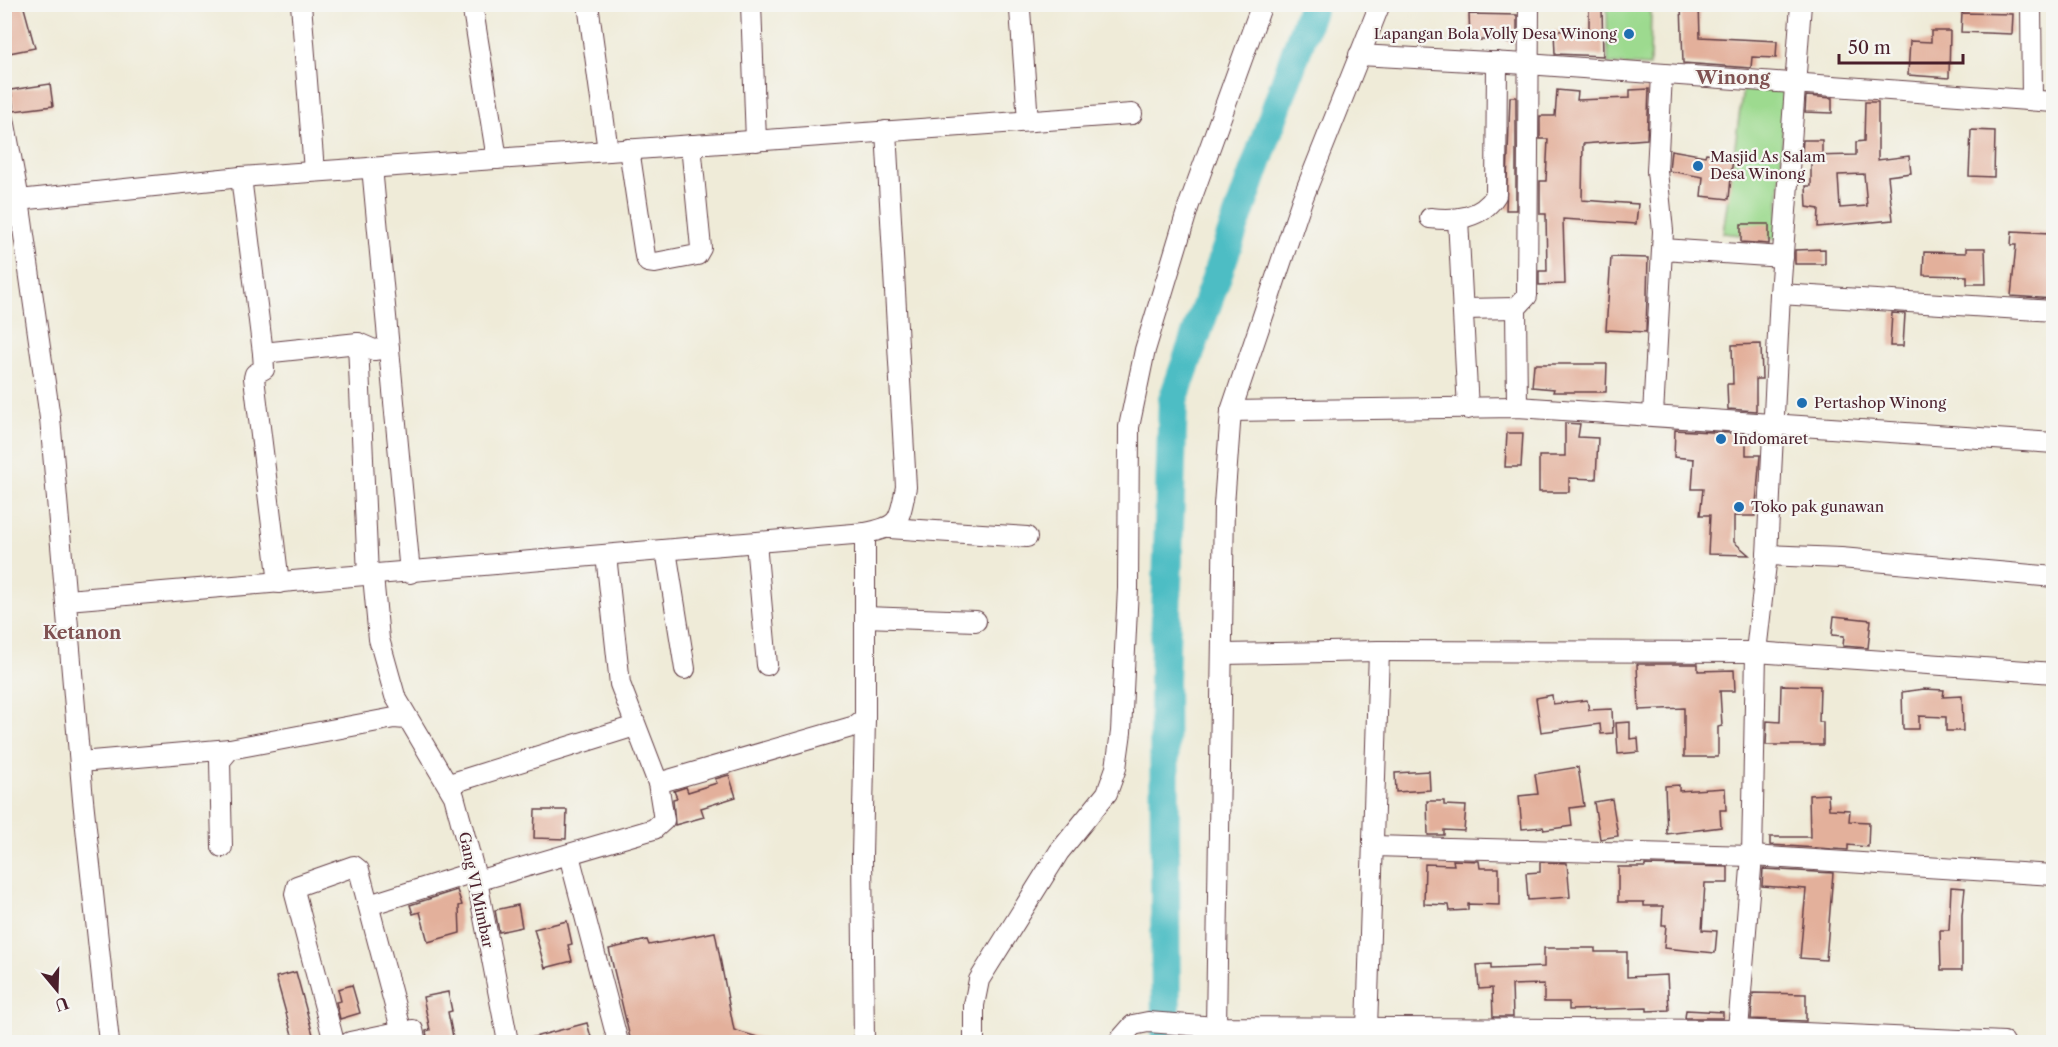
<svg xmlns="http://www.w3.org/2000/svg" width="2058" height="1047" font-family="'Libre Caslon Text',serif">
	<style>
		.green { fill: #9dda8f; stroke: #747c5d; stroke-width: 1.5 }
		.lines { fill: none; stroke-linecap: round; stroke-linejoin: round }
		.river { stroke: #4ebdc4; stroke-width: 30 }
		.building { fill: #e3b09b; fill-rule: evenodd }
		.minor-casing { stroke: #633e45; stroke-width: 22 }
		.minor { stroke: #fff; stroke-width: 20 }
		.poi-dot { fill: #1f6fb2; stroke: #f6f6f2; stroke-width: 2 }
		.labels { text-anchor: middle; stroke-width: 4.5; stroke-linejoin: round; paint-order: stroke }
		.poi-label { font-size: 15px; fill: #4a1f2b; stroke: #f6f6f2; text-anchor: start }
		.street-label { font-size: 15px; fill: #4a1f2b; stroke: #f6f6f2 }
		.quarter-label { font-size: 18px; font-weight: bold; fill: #805252; stroke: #f6f6f2 }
	</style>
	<rect width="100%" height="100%" fill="#f6f6f2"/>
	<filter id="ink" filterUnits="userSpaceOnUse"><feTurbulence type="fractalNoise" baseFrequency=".0167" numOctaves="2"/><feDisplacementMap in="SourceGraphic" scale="12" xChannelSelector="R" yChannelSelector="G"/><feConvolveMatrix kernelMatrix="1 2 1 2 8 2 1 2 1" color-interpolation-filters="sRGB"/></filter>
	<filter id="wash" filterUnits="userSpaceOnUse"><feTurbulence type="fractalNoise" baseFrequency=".008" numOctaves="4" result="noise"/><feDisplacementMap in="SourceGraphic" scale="24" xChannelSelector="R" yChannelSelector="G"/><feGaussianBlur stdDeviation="1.35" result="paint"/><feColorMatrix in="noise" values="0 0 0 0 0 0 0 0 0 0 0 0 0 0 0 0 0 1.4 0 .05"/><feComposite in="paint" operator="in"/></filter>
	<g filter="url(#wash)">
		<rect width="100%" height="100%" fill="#efebd8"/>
		<!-- green -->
		<g class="green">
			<path d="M1607 5H1651L1650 66 1608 64Z"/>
			<path d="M1743 88 1785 89 1777 239 1723 233Z"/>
		</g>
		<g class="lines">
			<!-- river -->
			<path class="river" d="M1166 1042 1164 679 1173 400 1313 4"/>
		</g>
		<g id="blocks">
			<!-- building -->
			<g class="building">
				<path d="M4 4H23L35 48 4 54Z"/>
				<path d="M1681 4H1699L1700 37 1777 41 1776 58 1752 57 1751 68 1683 63Z"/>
				<path d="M1589 8H1602L1603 56 1555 54 1554 31 1589 30Z"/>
				<path d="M1962 13 2013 14 2012 34 1961 32Z"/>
				<path d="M1469 14 1517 15V43H1507V40H1470Z"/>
				<path d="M1931 31H1950L1949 78 1908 75 1910 41 1931 42Z"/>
				<path d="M50 84 53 106 14 111 11 90Z"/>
				<path d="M1649 89 1647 139 1583 144 1582 200 1638 204 1636 224 1563 219 1565 284 1539 285V271H1547L1546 214H1540V181H1546L1548 139H1540V116H1555L1557 90 1578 92 1577 100 1630 98V90Z"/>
				<path d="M1806 96 1832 98V113L1805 112Z"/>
				<path d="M1510 97H1516V210H1506Z"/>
				<path d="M1865 102H1878V160L1909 156 1911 173 1888 176 1893 220 1818 227 1819 209 1807 207 1806 186H1811V156L1856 155V142L1864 141ZM1864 174 1867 206 1840 208 1838 175Z"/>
				<path d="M1971 130 1995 131 1994 177 1969 176Z"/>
				<path d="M1803 140H1822V154H1802Z"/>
				<path d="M1671 150 1705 156 1706 153 1733 156 1729 199 1701 196 1703 177 1669 171Z"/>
				<path d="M1741 224H1769V244L1741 242Z"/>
				<path d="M2012 231 2050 233 2048 264 2054 265V299L2011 296 2016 245H2011Z"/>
				<path d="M1966 248H1985L1986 284H1967V276L1923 275 1924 252 1966 253Z"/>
				<path d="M1825 249V264H1795V250Z"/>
				<path d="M1611 257 1648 258 1646 332 1606 330Z"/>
				<path d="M1892 313 1905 314 1903 346H1890Z"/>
				<path d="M1761 344 1762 379H1756V411L1728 409 1727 384H1733L1732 345Z"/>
				<path d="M1534 364H1607L1606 392H1553L1554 389 1532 387Z"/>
				<path d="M1565 423 1580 424 1578 437 1598 438 1596 479 1569 478V492H1539V456H1565Z"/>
				<path d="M1675 430 1746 434V455H1760L1755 516H1734V542L1749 555 1708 554 1710 515H1700L1703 489H1692L1694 459 1674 457Z"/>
				<path d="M1507 433H1523L1521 467H1505Z"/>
				<path d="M1834 616 1871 620 1868 648 1843 646 1844 636 1832 635Z"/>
				<path d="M1637 664H1698V671L1734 670 1735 691H1720L1722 726 1718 727V757H1684V708L1639 710Z"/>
				<path d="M1781 685 1820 686 1819 722H1823V745H1766L1767 721 1780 722Z"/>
				<path d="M1924 689 1944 690 1943 697 1962 696 1963 731H1946V717L1919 716V729H1903L1902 692Z"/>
				<path d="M1552 695 1553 704 1587 700 1589 710 1612 709 1613 733 1601 734 1600 724 1541 732 1536 698Z"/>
				<path d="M1630 722V739L1638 738 1639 752 1618 754 1616 723Z"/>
				<path d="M1578 767 1584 806 1570 808 1572 826 1544 830 1543 827 1522 829 1519 796 1538 794 1535 774Z"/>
				<path d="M1429 771 1430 790 1396 792 1395 773Z"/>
				<path d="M729 775 736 797 701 808 704 817 675 825 673 799 677 798 674 791 686 787 688 792 717 783 715 779Z"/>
				<path d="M1679 785V791L1725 788 1726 810H1720L1721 827 1667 834 1665 786Z"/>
				<path d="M1828 794 1829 809 1850 810 1849 821 1869 822 1868 847 1848 845V850L1770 845V837H1810L1809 795Z"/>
				<path d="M1612 799 1618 836 1600 839 1594 802Z"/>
				<path d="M1427 801H1444V805L1466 806 1464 831 1444 830V835H1428Z"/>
				<path d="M535 810H567L566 839 534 838Z"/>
				<path d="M1453 860 1479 861 1480 868H1499V905L1468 904V910L1450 911 1449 905 1424 904 1425 864 1454 865Z"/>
				<path d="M1540 862 1567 863 1570 897 1528 900 1526 873 1540 872Z"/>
				<path d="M1645 865 1728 867V883H1705L1702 930 1717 931 1715 953 1664 948 1666 925H1662L1663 906H1644V902H1618V867H1645Z"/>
				<path d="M1763 869 1833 873 1826 960 1800 958 1806 889 1762 886Z"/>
				<path d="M1951 887 1965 888 1962 915V970H1941L1940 930H1949Z"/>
				<path d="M457 890 462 905 459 906 460 933 428 942 420 912 413 914 410 905Z"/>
				<path d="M518 905 522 927 499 932 495 910Z"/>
				<path d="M567 921 572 944 568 945 572 961 545 968 534 929Z"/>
				<path d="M715 932 734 1030 764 1039V1042H631L609 949 647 940 649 945Z"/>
				<path d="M1544 948H1595V952H1627V977L1667 975 1669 1010 1647 1011V1008L1569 1010V1002H1544V984L1512 985 1513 1017H1493L1492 988 1479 989 1477 965 1491 964V969L1544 967Z"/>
				<path d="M296 972 315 1042H294L276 977Z"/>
				<path d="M352 985 360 1013 340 1019 336 1002 341 1001 338 989Z"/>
				<path d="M448 992 452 1011 448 1012 454 1042H428L426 1031 430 1030 423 997Z"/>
				<path d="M1753 993 1806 994V1021L1751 1019Z"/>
				<path d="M1686 1010 1723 1012V1018H1685Z"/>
				<path d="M587 1023 591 1037 570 1042H530V1038Z"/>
			</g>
		</g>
	</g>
	<g filter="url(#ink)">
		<use href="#blocks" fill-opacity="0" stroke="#633e45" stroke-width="1.5"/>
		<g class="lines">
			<defs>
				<g id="minor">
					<path d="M301 4 314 171"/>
					<path d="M472 4 497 159"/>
					<path d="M588 4 608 151"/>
					<path d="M751 4 756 141"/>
					<path d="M1016 4 1020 10 1028 121"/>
					<path d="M1380 4 1302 200 1231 411 1224 505 1216 1027 1737 1030 2004 1042"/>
					<path d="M2031 4 2032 100"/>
					<path d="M1359 55 1527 64 2054 102"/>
					<path d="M4 119 19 200 50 418 83 800 109 1042"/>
					<path d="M629 149 645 256 648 262 655 263 697 255 701 248 691 145"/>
					<path d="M372 167 410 573"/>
					<path d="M241 177 263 353 264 369 255 374 254 378 279 583"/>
					<path d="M19 200 241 177 1132 114"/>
					<path d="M1430 218C1455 221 1481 219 1496 195L1497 62"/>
					<path d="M1458 219 1468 409"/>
					<path d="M1663 249 1783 257"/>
					<path d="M1780 294 2054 311"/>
					<path d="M1463 309 1516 308"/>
					<path d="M358 343 368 576"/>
					<path d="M263 353 358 343 374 350 389 348"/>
					<path d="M1517 407 1516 308 1527 296 1529 4"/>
					<path d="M1231 411 1517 407 2054 443"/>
					<path d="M1653 415 1663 231 1657 171 1662 75"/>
					<path d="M889 528 1027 537"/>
					<path d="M756 543 767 665"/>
					<path d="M666 550 685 669"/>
					<path d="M606 555 620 684 658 783"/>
					<path d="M1767 555 1841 558 2054 577"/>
					<path d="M373 576 379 639 395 696 454 796 477 881 508 1042"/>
					<path d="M67 600 865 533C901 526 899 521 906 487L886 131"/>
					<path d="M865 617 976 621"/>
					<path d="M1223 654 1379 651 1756 652 2054 673"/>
					<path d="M80 762 230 749 394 718 406 719"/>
					<path d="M449 784 635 726"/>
					<path d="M1373 846 1752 856 2054 875"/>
					<path d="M222 847 220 761 230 749"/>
					<path d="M569 855 618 1042"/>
					<path d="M477 881 654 829 664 820 658 783 855 726 865 718V533"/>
					<path d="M369 905 474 872"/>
					<path d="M1367 1029 1379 651"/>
					<path d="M413 1030 416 1042"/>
					<path d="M334 1042 295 894 297 886 354 866 359 870 400 1025 398 1032 350 1042"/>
					<path d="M864 1042 862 856 865 718"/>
					<path d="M974 1042V1005L979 980 1059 852 1107 793 1116 768 1121 732 1128 588 1129 427 1145 350 1189 205 1262 4"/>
					<path d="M1118 1042 1133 1025 1148 1022 1216 1027V1042"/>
					<path d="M1737 1042 1752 856 1756 652 1767 555 1780 294 1801 4"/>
				</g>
			</defs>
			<!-- minor casing -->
			<use href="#minor" class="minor-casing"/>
			<!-- minor -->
			<use href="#minor" class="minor"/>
		</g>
	</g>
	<!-- markers -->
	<g class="poi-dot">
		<circle cx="1629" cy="34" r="6"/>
		<circle cx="1698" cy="166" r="6"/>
		<circle cx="1802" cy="403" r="6"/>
		<circle cx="1721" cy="439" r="6"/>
		<circle cx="1739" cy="507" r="6"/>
	</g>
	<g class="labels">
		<!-- poi labels -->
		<g class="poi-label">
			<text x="1617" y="39" text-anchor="end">Lapangan Bola Volly Desa Winong</text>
			<text x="1710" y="162">Masjid As Salam<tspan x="1710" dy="17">Desa Winong</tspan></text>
			<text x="1814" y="408">Pertashop Winong</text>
			<text x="1733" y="444">Indomaret</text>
			<text x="1751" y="512">Toko pak gunawan</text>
		</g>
		<!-- street labels -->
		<g class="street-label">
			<text transform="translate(476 890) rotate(78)" y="5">Gang VI Mimbar</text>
		</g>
		<!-- quarter labels -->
		<g class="quarter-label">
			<text x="1733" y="84">Winong</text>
			<text x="82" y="639">Ketanon</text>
		</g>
	</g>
	<!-- margin -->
	<rect width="2058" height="1047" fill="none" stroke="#f6f6f2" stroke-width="24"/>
	<!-- north arrow -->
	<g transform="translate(57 990) rotate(161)" stroke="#f6f6f2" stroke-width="4.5" paint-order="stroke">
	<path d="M0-4.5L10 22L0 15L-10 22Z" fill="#4a1f2b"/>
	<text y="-9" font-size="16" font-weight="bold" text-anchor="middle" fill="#4a1f2b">U</text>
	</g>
	<!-- scale -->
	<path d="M1839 54v9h124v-9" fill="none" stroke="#4a1f2b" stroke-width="3"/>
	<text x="1848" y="54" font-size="18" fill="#4a1f2b" stroke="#f6f6f2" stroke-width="4.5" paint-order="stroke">50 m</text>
</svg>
